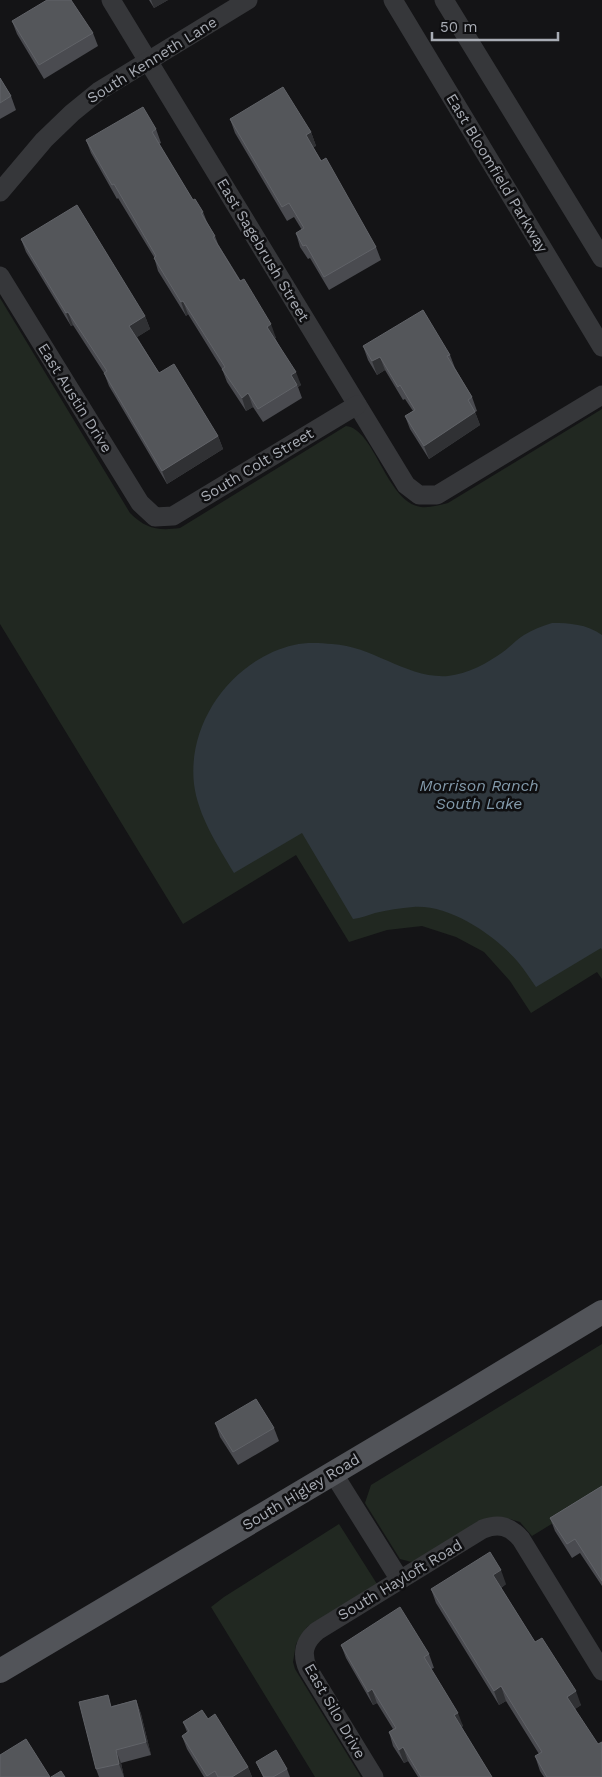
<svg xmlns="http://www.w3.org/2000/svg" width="602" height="1777" font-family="'Work Sans',sans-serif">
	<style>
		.green { fill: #212821 }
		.water { fill: #2f373d }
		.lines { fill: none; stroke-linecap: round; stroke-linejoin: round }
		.minor { stroke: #36373a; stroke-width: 19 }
		.major { stroke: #525459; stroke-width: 24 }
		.wall { fill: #4a4b50 }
		.shaded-wall { fill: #303134 }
		.building { fill: #54565a; stroke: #616368 }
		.labels { text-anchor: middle; stroke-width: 5; stroke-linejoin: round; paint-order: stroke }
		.street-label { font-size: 15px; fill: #a8acb4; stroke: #0f0f11 }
		.water-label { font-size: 16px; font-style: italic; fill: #839aab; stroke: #0f0f11 }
	</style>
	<rect width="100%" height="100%" fill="#141416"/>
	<!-- green -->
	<g class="green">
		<path d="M0 298 130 513C146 529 158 531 180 528L346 426C375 429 386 502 421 507 430 508 439 505 448 503L602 409V979L597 972 531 1013 510 981 484 952 456 937 422 926 387 930 349 942 296 855 183 924 0 624Z"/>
		<path d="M602 1344V1493L532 1536 520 1522 506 1518 412 1562 400 1559 365 1503 371 1485Z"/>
		<path d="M339 1524 377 1584 307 1627 296 1644 293 1662 295 1669 361 1777H315L211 1607 224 1597Z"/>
	</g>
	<!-- water -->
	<path class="water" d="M552 623C570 623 586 624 602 635V950L601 948 536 987C530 979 525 970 518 962 496 936 450 904 413 907 401 908 387 910 375 913 368 915 361 918 353 919L302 833 234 873C218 846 198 816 194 784 187 722 233 659 294 645 306 642 320 643 332 644 373 646 407 679 448 676 467 674 488 663 503 652 510 647 516 640 524 635 532 630 542 626 552 623Z"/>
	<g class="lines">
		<!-- minor -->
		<g class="minor">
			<path d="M111 0 406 485 419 495H437L602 395"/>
			<path d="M393 0 602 347"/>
			<path d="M444 0 602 258"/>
			<path d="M0 192 44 140 72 113 99 91 248 0"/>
			<path d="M0 276 140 503 155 517 173 516 357 405"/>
			<path d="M333 1473 400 1580"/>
			<path d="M374 1777 308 1669C301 1653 304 1642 317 1631L483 1529C499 1523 510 1526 521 1539L602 1671"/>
		</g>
		<!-- major -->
		<path class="major" d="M0 1671 463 1396 602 1312"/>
	</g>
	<!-- wall -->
	<g class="wall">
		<path d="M149 0H168L154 8Z"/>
		<path d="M12 21 93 33 98 46 44 79 17 34Z"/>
		<path d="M0 78 11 96 16 110 0 119Z"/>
		<path d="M230 119 311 132 316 146 313 147 376 247 381 260 329 290 310 258 308 259 300 247 296 233 302 230 294 217 287 221 235 133Z"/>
		<path d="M156 129 161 143 159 144 193 200 203 212 207 222 215 236 218 244 276 338H275L301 385 298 387 302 398 263 422 253 407 246 411 227 382 222 369 188 314 186 316 158 271 154 257 118 198 117 199 91 153 86 140Z"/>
		<path d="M21 239 145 316 150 329 137 337 159 373 218 436 223 449 167 484 109 386 104 373 73 325 71 326 26 252Z"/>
		<path d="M363 346 450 355 455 368 472 397 477 411 475 412 480 425 429 459 410 429 405 416 413 411 405 399 403 400 385 370 377 375 368 360Z"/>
		<path d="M215 1423 274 1428 279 1441 238 1465 220 1437Z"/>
		<path d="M602 1486V1586L580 1553 572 1558 555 1531 550 1518Z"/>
		<path d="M506 1584 501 1588 535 1642 581 1705 575 1709 602 1777H544L540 1771 535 1756 539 1754 506 1701 499 1705 436 1603 431 1589Z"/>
		<path d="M341 1645 429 1654 434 1668 431 1669 463 1726 461 1727 492 1777H418L408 1761 404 1763 393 1746 389 1732 393 1729 377 1703 373 1705 346 1658Z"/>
		<path d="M136 1700 141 1714 151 1755 121 1763 124 1777H99L96 1769 112 1706Z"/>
		<path d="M208 1719 248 1767 252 1777H204L187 1749 182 1736 187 1732 183 1722Z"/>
		<path d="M256 1762 287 1769 290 1777H263Z"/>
	</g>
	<!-- shaded-wall -->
	<g class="shaded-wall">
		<path d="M151 0H168L154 8Z"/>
		<path d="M311 132 316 146 310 149 306 135Z"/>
		<path d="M183 301 188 314 186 316 181 302Z"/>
		<path d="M68 312 73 325 71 326 66 313Z"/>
		<path d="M145 316 150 329 134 339 129 326Z"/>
		<path d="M271 324 276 338 272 340 267 327Z"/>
		<path d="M380 357 385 370 377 375 372 361Z"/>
		<path d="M296 372 301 385 298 387 291 375Z"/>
		<path d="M248 393 253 407 246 411 242 398Z"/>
		<path d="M475 412 480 425 429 459 424 446Z"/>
		<path d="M218 436 223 449 167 484 162 471Z"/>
		<path d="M501 1570 506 1584 498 1590 493 1575Z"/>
		<path d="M501 1686 506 1701 499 1705 494 1691Z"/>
		<path d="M372 1689 377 1703 373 1705 368 1692Z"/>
		<path d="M576 1691 581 1705 572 1711 567 1697Z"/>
		<path d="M136 1700 141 1714 151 1755 146 1742Z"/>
		<path d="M458 1713 463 1726 459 1729 454 1715Z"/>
		<path d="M403 1747 408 1761 404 1763 399 1750Z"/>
		<path d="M116 1750 121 1763 124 1777 119 1764Z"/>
		<path d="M248 1767 252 1777H232Z"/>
	</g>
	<!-- building -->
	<g class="building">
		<path d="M47 0H71L93 33 39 65 12 21Z"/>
		<path d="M0 78 11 96 0 103Z"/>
		<path d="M283 87 311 132 306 135 321 161 326 158 376 247 324 277 306 245 303 246 296 233 304 228 289 203 282 207 230 119Z"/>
		<path d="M143 107 156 129 152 132 193 200 195 199 203 212 201 213 215 236 213 237 240 281 244 279 271 324 267 327 296 372 291 375 297 385 258 409 248 393 242 398 222 369 225 367 183 301 181 302 154 258 156 256 114 184 112 185 86 140Z"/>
		<path d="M77 205 145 316 129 326 159 373 174 364 218 436 162 471 104 373 107 371 68 312 66 313 21 239Z"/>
		<path d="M423 310 450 355 447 356 472 397 468 400 475 412 424 446 405 416 415 410 400 385 398 387 380 357 372 361 363 346Z"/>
		<path d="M256 1399 274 1428 233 1452 215 1423Z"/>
		<path d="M602 1486V1581L575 1539 567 1544 550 1518Z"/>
		<path d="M490 1552 501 1570 493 1575 535 1642 542 1638 576 1691 567 1697 598 1744 602 1742V1777H547L535 1756 542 1752 501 1686 494 1691 431 1589Z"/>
		<path d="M400 1607 429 1654 424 1657 458 1713 454 1715 492 1777H421L403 1747 399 1750 389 1732 396 1728 372 1689 368 1692 341 1645Z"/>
		<path d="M108 1695 111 1707 136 1700 146 1742 116 1750 119 1764 96 1769 79 1702Z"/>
		<path d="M202 1710 208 1719 215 1714 248 1767 232 1777H218L215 1771 207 1776 182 1736 189 1731 183 1722Z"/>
		<path d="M26 1739 50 1777H0V1755Z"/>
		<path d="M276 1750 287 1769 273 1777H264L256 1762Z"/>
		<path d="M61 1771 65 1777H51Z"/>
	</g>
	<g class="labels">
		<!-- street labels -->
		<g class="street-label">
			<text transform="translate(152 60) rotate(-32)" y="5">South Kenneth Lane</text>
			<text transform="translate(497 173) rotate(59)" y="5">East Bloomfield Parkway</text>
			<text transform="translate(263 250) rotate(59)" y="5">East Sagebrush Street</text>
			<text transform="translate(75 398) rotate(58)" y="5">East Austin Drive</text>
			<text transform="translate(257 465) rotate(-31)" y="5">South Colt Street</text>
			<text transform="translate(301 1492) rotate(-31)" y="5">South Higley Road</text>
			<text transform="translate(400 1580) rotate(-31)" y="5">South Hayloft Road</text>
			<text transform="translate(335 1711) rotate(60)" y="5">East Silo Drive</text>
		</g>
		<!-- water labels -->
		<g class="water-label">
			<text x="479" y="791">Morrison Ranch<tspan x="479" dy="18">South Lake</tspan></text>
		</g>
	</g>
	<!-- scale -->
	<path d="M432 32v8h126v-8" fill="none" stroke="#a8acb4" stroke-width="2.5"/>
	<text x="440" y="32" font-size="15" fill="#a8acb4" stroke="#0f0f11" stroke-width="4" paint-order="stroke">50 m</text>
</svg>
